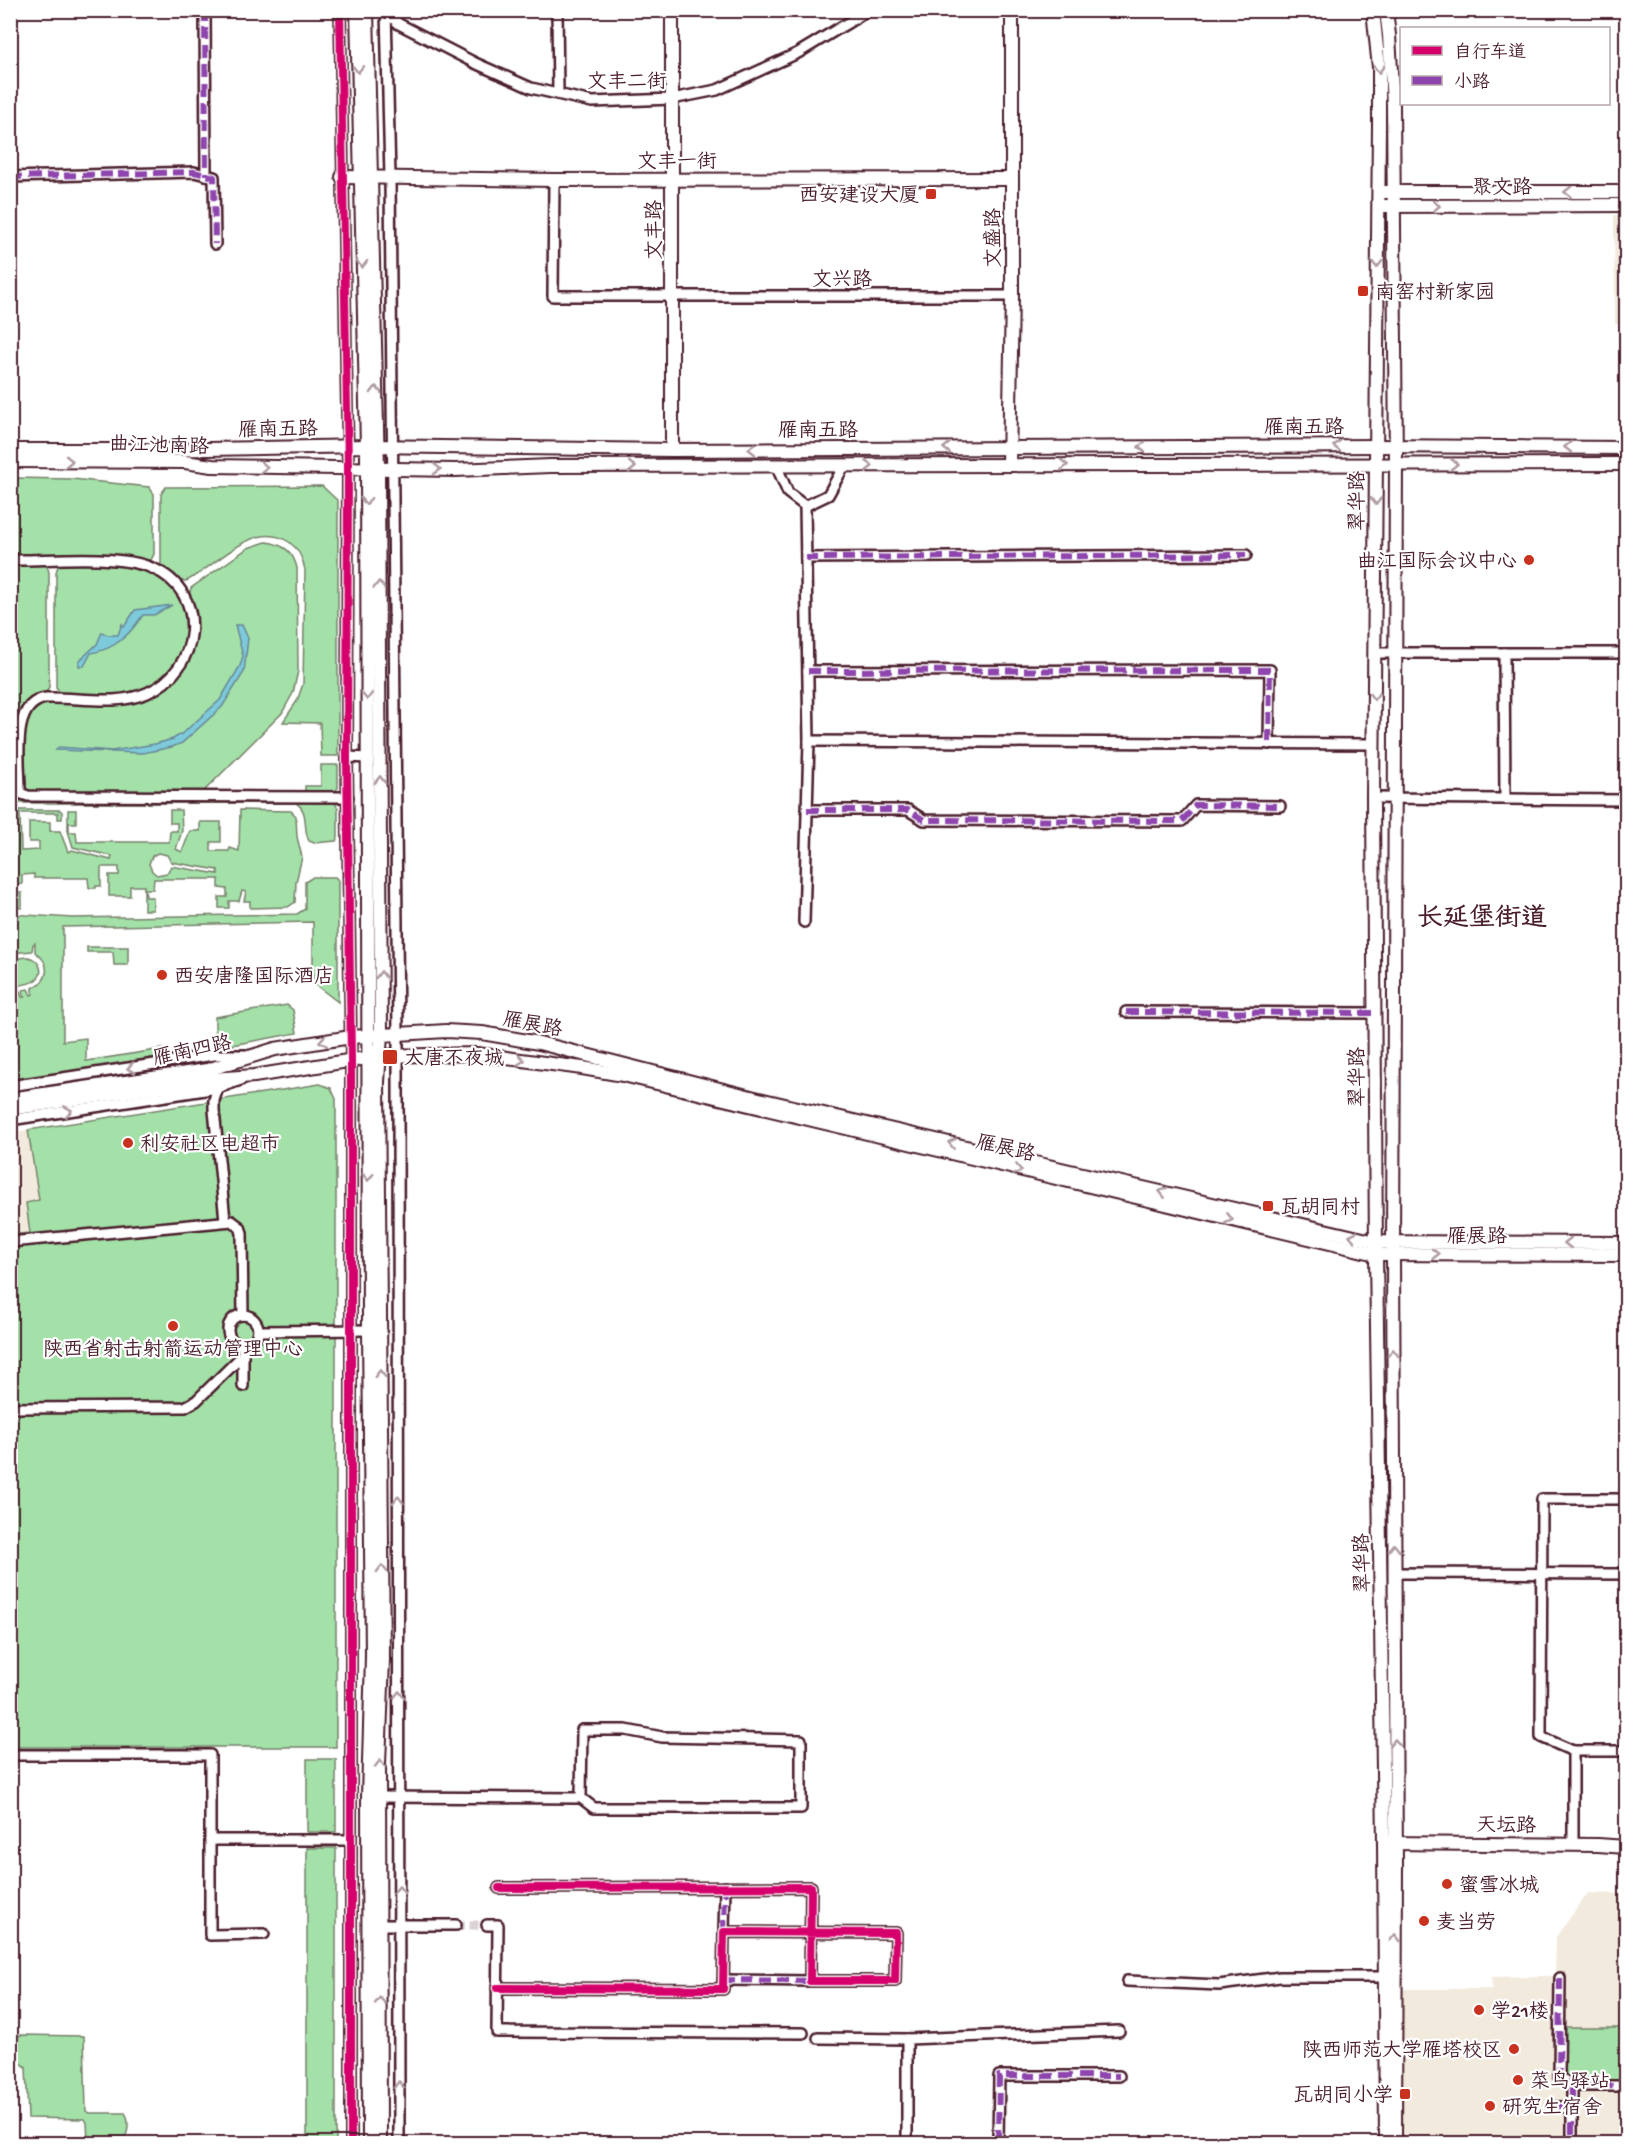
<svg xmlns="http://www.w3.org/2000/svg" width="1637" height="2154" font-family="'Gochi Hand','LXGW WenKai TC',sans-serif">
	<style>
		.built { fill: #f2eadc }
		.green { fill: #a3e1a8; stroke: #76806a; stroke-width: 1.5; fill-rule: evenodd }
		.water { fill: #7dcadb; stroke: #698695; stroke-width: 1.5 }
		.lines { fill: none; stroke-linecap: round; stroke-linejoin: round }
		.street-tunnel { stroke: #dbd2d5; stroke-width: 9; stroke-dasharray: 9 4.5; stroke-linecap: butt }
		.street-casing { stroke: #4a1f2b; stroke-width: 14 }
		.secondary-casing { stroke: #4a1f2b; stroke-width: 16 }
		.street { stroke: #fff; stroke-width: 9 }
		.secondary { stroke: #fff; stroke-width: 12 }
		.quiet { stroke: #8e44ad; stroke-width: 6; stroke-dasharray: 12 6; stroke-linecap: butt }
		.cycleway-casing { stroke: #fff; stroke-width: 11 }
		.cycleway { stroke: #d6006c; stroke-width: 8 }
		.oneway { stroke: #ae9aa0 }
		.poi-dot { fill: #c8321e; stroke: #fff; stroke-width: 2 }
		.labels { text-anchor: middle; stroke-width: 4.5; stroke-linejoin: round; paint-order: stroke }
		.street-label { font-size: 20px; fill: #4a1f2b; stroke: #fff }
		.poi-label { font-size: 20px; fill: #4a1f2b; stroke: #fff; text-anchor: start }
		.district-label { font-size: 26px; font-weight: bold; fill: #4a1f2b; stroke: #fff }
	</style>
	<rect width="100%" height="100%" fill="#fff"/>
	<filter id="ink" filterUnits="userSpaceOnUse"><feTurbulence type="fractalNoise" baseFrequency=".0167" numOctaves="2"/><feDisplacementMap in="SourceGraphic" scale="12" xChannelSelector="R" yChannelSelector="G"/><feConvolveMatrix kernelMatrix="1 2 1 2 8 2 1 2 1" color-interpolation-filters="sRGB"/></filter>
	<g filter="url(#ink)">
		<!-- built -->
		<g class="built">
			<path d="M1614 215H1626V324H1615Z"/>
			<path d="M28 1130 39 1201 30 1233 11 1235V1133Z"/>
			<path d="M1588 1893 1626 1894V2143H1395L1394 2109H1403L1401 1989H1492L1491 1977 1555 1976 1556 1937Z"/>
		</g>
		<!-- green -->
		<g class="green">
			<path d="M11 478 72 479 149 487 154 494V554L151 560 41 564 47 566 49 572V687C46 698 31 696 24 706 11 724 18 771 18 793L333 800 338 808V837L336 841 314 843 309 841C302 828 310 812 296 803H18L14 801 11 748Z"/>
			<path d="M322 486 338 501V756H321L320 723 283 722 297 701 303 684 305 570C303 558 299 549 289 542 254 518 216 567 186 581H178L161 566V494L166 487Z"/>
			<path d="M266 542C283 544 293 551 297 568L298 671 293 693 282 713 203 792H25L24 737 29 711 43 702 112 703 168 685 181 670 191 653 193 609 189 596 191 588 248 548Z"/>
			<path d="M64 564C98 564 132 560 162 578 172 583 178 592 182 602 199 640 174 684 134 694 111 699 85 695 61 694L56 687V572L58 566Z"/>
			<path d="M321 765H338V788L333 793H305V786H321Z"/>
			<path d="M18 810H60L62 812V819H58V813H20L21 851 39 850V842H29V822H50V831H60L68 852 72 850 111 860 112 856 73 847 68 831V810H76V823H69V832H76L77 842H169L170 831H177V823H170V810H181L182 831 176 849 182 852 190 831H200V822H221V842H211V851H229L230 848 239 851 240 810 291 811 296 816 297 837 302 857 296 882 295 902 288 907 250 908V901H244L246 892 242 891 239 901H229V908H219V897H227V889L219 888V879H154L153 889H145L146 897H153V910H144V886H130V896H109V875H119V867H101V886H96V888H89L88 878H34V874L22 875V884L15 885V893H22V908L17 907 12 900V816L14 812ZM158 853 167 855 171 862 218 870V874L171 866 167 873 157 875 152 871 149 864 152 856Z"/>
			<path d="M313 877H335L338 880V1002L313 983V922L63 927V1041L86 1038V1061L163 1049V1056L11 1081V992L20 991 22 997H26L24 996 23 990 28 989 31 995 33 994V988C50 980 51 963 35 952V943L33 944 32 951 11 953V914L72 918 297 914 305 909V882Z"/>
			<path d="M87 947H128V965H114L113 952H87Z"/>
			<path d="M28 957C39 959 47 974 34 981 28 985 18 985 11 987V959Z"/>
			<path d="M287 1005 293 1010 297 1033 215 1048V1017Z"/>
			<path d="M320 1084 331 1088 336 1099V1747H11L10 1235 30 1233 26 1203 39 1200 28 1130Z"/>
			<rect x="307" y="1759" width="29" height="73"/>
			<rect x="307" y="1848" width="29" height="295"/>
			<path d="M1564 2028H1626V2083L1573 2082 1564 2077Z"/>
			<path d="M20 2035 84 2036 86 2111 90 2113H125C129 2118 129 2131 125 2137L108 2138 90 2143 88 2141 87 2123 85 2119 28 2118 26 2067 17 2060V2038Z"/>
		</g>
		<!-- water -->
		<g class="water">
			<path d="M172 605 154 615H143C129 635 116 649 91 653L84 666H79V661L97 644 102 632 107 635H118L122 624 124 627 135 610Z"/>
			<path d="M235 625H242L248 638 244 672 222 707 182 743 172 747 143 753 56 750 59 747 112 751 155 744 173 739 183 733 220 700 240 666 243 656Z"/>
		</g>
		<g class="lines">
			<!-- street-tunnel -->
			<path class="street-tunnel" d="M456 1925H487"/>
			<defs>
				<g id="street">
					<path d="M205 10 206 175"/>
					<path d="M340 10 348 468 347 760 351 1060V2144"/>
					<path d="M386 10 390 178 398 1034 399 2144"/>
					<path d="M557 10 558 94"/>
					<path d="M386 12 399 24 475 63 531 88 592 102 672 99 717 90 798 53 869 10"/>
					<path d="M10 177 194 172 214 177 215 244"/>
					<path d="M554 180 553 296H1012"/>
					<path d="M777 467 788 493 805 506 809 741 804 922"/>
					<path d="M805 506 828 495 844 466"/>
					<path d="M806 558 1246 555"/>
					<path d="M19 560C55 560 121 554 152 568 210 592 201 670 147 693 116 706 79 697 46 698 10 703 20 761 20 789L22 794 28 796 348 797"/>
					<path d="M1374 653H1626"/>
					<path d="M1504 653 1505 798"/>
					<path d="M808 671 1270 670 1269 744"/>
					<path d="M809 741 1373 744"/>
					<path d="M347 757 368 758"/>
					<path d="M1373 798 1626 800"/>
					<path d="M807 810H908L924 820 1182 821 1196 805 1280 806"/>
					<path d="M1126 1012 1375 1013"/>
					<path d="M10 1086 214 1055H246"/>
					<path d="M218 1088 214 1100V1110L225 1220"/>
					<path d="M10 1120 218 1088 241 1080"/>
					<path d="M10 1242 232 1221 240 1227 242 1233 243 1315"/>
					<circle cx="243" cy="1330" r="15"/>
					<path d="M258 1331 369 1330"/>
					<path d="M243 1351V1386"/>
					<path d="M10 1408 185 1407 196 1401 243 1355"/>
					<path d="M1626 1499H1542L1541 1737 1573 1751H1626"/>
					<path d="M1394 1573 1626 1574"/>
					<path d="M10 1755H210V1935L264 1934"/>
					<path d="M373 1797 581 1798 594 1808H801V1740L662 1737 626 1730H582L581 1798"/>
					<path d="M210 1840H351"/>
					<path d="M1573 1844V1751"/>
					<path d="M380 1925H456"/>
					<path d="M487 1925H498L497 2032 803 2033"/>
					<path d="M724 1932 725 1887"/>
					<path d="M1560 1978 1559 2078 1572 2086H1626"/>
					<path d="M723 1980 810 1981"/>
					<path d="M1127 1981 1219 1985 1280 1977H1384"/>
					<path d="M497 1988 723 1989 724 1932 896 1933 895 1981H810L811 1887 499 1888"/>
					<path d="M818 2038 907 2039"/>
					<path d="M1572 2086V2144"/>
					<path d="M1557 2107H1572"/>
					<path d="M998 2141 999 2076H1119"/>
					<path d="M907 2144V2039L1119 2031"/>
				</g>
				<g id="secondary">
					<path d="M357 10 367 446 369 1330 372 1656 368 1797 369 2144"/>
					<path d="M367 10 378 469 381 1034 378 1082 383 1659 379 1764 380 2144"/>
					<path d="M1373 10 1379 68V126L1373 798 1376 1254 1384 1844 1386 2144"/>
					<path d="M1386 10 1389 35 1393 105 1396 464 1393 1254 1396 1868 1395 2144"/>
					<path d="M342 177 554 180 1012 179"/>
					<path d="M1385 192H1626"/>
					<path d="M1385 206 1626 205"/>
					<path d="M10 450H153L367 446 672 450 1376 446 1626 448"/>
					<path d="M672 450V10"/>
					<path d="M10 461 185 462 212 466 455 470 550 466 1626 464"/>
					<path d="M1009 465 1012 296V10"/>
					<path d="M10 1099 207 1070 275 1049 351 1037 446 1031 482 1033 539 1043 759 1099 1376 1242 1626 1243"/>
					<path d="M10 1109 212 1079 254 1076 379 1056 477 1054 582 1068 623 1075 1376 1254 1626 1255"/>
					<path d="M1388 1843 1598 1845 1626 1847"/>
				</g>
			</defs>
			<!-- street casing -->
			<use href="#street" class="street-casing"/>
			<!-- secondary casing -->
			<use href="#secondary" class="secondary-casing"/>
			<!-- street -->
			<use href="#street" class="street"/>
			<!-- secondary -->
			<use href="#secondary" class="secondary"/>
			<!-- quiet -->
			<g class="quiet">
				<path d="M205 10 206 175"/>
				<path d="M10 177 194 172 214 177 215 244"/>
				<path d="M806 558 1246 555"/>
				<path d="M808 671 1270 670 1269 744"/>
				<path d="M807 810H908L924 820 1182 821 1196 805 1280 806"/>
				<path d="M1126 1012 1375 1013"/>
				<path d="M724 1932 725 1887"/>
				<path d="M1560 1978 1559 2078 1572 2086H1626"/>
				<path d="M723 1980 810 1981"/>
				<path d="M1572 2086V2144"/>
				<path d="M1557 2107H1572"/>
				<path d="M998 2141 999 2076H1119"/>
			</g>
			<defs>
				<g id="cycleway">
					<path d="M340 10 348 468 347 760 351 1060V2144"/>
					<path d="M497 1988 723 1989 724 1932 896 1933 895 1981H810L811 1887 499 1888"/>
				</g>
			</defs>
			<!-- cycleway casing -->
			<use href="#cycleway" class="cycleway-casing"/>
			<!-- cycleway -->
			<use href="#cycleway" class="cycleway"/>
		</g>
		<!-- one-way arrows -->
		<defs><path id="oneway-chevron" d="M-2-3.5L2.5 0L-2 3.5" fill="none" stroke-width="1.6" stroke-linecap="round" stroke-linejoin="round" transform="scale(1.5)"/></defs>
		<g class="oneway">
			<use href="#oneway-chevron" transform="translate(358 69) rotate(89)"/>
			<use href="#oneway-chevron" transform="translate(1379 69) rotate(88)"/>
			<use href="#oneway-chevron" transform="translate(1568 192) rotate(-180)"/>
			<use href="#oneway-chevron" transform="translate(1436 206)"/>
			<use href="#oneway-chevron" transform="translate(362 264) rotate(89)"/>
			<use href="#oneway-chevron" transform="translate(1377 264) rotate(91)"/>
			<use href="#oneway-chevron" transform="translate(376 390) rotate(-91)"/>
			<use href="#oneway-chevron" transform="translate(1337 446) rotate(180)"/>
			<use href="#oneway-chevron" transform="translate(1142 447) rotate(180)"/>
			<use href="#oneway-chevron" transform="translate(1568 447) rotate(-180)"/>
			<use href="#oneway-chevron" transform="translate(947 448) rotate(180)"/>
			<use href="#oneway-chevron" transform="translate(752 449) rotate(180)"/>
			<use href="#oneway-chevron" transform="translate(69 461)"/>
			<use href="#oneway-chevron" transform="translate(1454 464)"/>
			<use href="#oneway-chevron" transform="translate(1064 465)"/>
			<use href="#oneway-chevron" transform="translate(869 466)"/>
			<use href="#oneway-chevron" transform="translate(264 467) rotate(1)"/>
			<use href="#oneway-chevron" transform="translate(632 467)"/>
			<use href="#oneway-chevron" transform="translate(437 469) rotate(1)"/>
			<use href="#oneway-chevron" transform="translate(366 501) rotate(90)"/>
			<use href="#oneway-chevron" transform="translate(1376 501) rotate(90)"/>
			<use href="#oneway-chevron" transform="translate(379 585) rotate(-90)"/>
			<use href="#oneway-chevron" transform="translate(367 696) rotate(90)"/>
			<use href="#oneway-chevron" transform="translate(1374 696) rotate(91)"/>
			<use href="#oneway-chevron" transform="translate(380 780) rotate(-90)"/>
			<use href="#oneway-chevron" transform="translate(381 975) rotate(-90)"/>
			<use href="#oneway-chevron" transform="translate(323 1041) rotate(171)"/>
			<use href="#oneway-chevron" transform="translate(521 1060) rotate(8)"/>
			<use href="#oneway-chevron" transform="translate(131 1068) rotate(171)"/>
			<use href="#oneway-chevron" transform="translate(68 1111) rotate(-9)"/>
			<use href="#oneway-chevron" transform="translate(952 1143) rotate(-167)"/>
			<use href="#oneway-chevron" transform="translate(1018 1170) rotate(13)"/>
			<use href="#oneway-chevron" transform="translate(368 1177) rotate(90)"/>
			<use href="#oneway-chevron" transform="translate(1163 1192) rotate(-167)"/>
			<use href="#oneway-chevron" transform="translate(1229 1219) rotate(13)"/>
			<use href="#oneway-chevron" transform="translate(1353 1236) rotate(-167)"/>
			<use href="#oneway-chevron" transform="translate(1568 1243) rotate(-180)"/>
			<use href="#oneway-chevron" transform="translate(1435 1254)"/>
			<use href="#oneway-chevron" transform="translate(1393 1353) rotate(-90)"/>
			<use href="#oneway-chevron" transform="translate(380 1374) rotate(-90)"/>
			<use href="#oneway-chevron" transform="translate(398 1500) rotate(-90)"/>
			<use href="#oneway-chevron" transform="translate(1394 1548) rotate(-90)"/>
			<use href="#oneway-chevron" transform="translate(382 1569) rotate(-91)"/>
			<use href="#oneway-chevron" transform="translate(399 1695) rotate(-90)"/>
			<use href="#oneway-chevron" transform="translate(1395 1743) rotate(-90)"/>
			<use href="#oneway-chevron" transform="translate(380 1764) rotate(-89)"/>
			<use href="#oneway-chevron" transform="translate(399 1890) rotate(-90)"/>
			<use href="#oneway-chevron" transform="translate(1395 1938) rotate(-89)"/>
			<use href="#oneway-chevron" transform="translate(380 2001) rotate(-90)"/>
			<use href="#oneway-chevron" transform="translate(399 2085) rotate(-90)"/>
		</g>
	</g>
	<!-- markers -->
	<g class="poi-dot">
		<rect x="925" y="188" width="12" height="12" rx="3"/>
		<rect x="1357" y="285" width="12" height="12" rx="3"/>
		<circle cx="1529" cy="560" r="6"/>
		<circle cx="162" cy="975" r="6"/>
		<rect x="382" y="1049" width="16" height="16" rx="3"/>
		<circle cx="128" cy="1143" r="6"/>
		<rect x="1262" y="1200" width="12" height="12" rx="3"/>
		<circle cx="173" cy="1326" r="6"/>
		<circle cx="1447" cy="1884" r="6"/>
		<circle cx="1424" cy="1921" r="6"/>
		<circle cx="1479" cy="2010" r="6"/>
		<circle cx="1514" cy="2049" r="6"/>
		<circle cx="1518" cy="2080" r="6"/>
		<rect x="1399" y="2088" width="12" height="12" rx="3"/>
		<circle cx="1490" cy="2106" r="6"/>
	</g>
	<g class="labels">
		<!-- street labels -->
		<g class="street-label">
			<text x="627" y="87">文丰二街</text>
			<text x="677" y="167">文丰一街</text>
			<text x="1502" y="193">聚文路</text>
			<text transform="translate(653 230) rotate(-90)" y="7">文丰路</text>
			<text transform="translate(992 238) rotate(-90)" y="7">文盛路</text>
			<text x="842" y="285">文兴路</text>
			<text x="1304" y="433">雁南五路</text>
			<text transform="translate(278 428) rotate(-1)" y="7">雁南五路</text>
			<text x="818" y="436">雁南五路</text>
			<text transform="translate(159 444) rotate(2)" y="7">曲江池南路</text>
			<text transform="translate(1356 501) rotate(-90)" y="7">翠华路</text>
			<text transform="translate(533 1023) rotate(11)" y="7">雁展路</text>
			<text transform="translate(192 1049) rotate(-12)" y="7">雁南四路</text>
			<text transform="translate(1356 1077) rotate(-90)" y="7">翠华路</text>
			<text transform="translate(1006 1147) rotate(13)" y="7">雁展路</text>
			<text x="1477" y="1242">雁展路</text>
			<text transform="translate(1361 1563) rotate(-91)" y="7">翠华路</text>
			<text transform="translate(1506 1824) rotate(1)" y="7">天坛路</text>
		</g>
		<!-- poi labels -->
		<g class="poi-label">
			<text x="919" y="201" text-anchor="end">西安建设大厦</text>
			<text x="1375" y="298">南窑村新家园</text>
			<text x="1517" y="567" text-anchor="end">曲江国际会议中心</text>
			<text x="174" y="982">西安唐隆国际酒店</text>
			<text x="404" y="1064">大唐不夜城</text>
			<text x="140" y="1150">利安社区电超市</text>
			<text x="1280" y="1213">瓦胡同村</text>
			<text x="173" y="1355" text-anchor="middle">陕西省射击射箭运动管理中心</text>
			<text x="1459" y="1891">蜜雪冰城</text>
			<text x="1436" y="1928">麦当劳</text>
			<text x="1491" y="2017">学21楼</text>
			<text x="1502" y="2056" text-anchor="end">陕西师范大学雁塔校区</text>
			<text x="1530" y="2087">菜鸟驿站</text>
			<text x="1393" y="2101" text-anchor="end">瓦胡同小学</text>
			<text x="1502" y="2113">研究生宿舍</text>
		</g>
		<!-- district labels -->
		<g class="district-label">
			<text x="1482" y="925">长延堡街道</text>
		</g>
	</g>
	<!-- margin -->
	<rect width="1637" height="2154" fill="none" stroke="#fff" stroke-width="36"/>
	<rect x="18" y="18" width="1601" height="2118" fill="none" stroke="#4a1f2b" stroke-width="2" filter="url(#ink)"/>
	<!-- legend -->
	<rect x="1400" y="27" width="210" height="78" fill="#ffffff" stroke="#b7a5aa" stroke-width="1.5"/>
	<rect x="1412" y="46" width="30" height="9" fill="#d6006c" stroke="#b7a5aa" stroke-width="1.5"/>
	<text x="1454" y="57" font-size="18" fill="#4a1f2b">自行车道</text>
	<rect x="1412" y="76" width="30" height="9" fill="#8e44ad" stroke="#b7a5aa" stroke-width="1.5"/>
	<text x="1454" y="87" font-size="18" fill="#4a1f2b">小路</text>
</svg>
